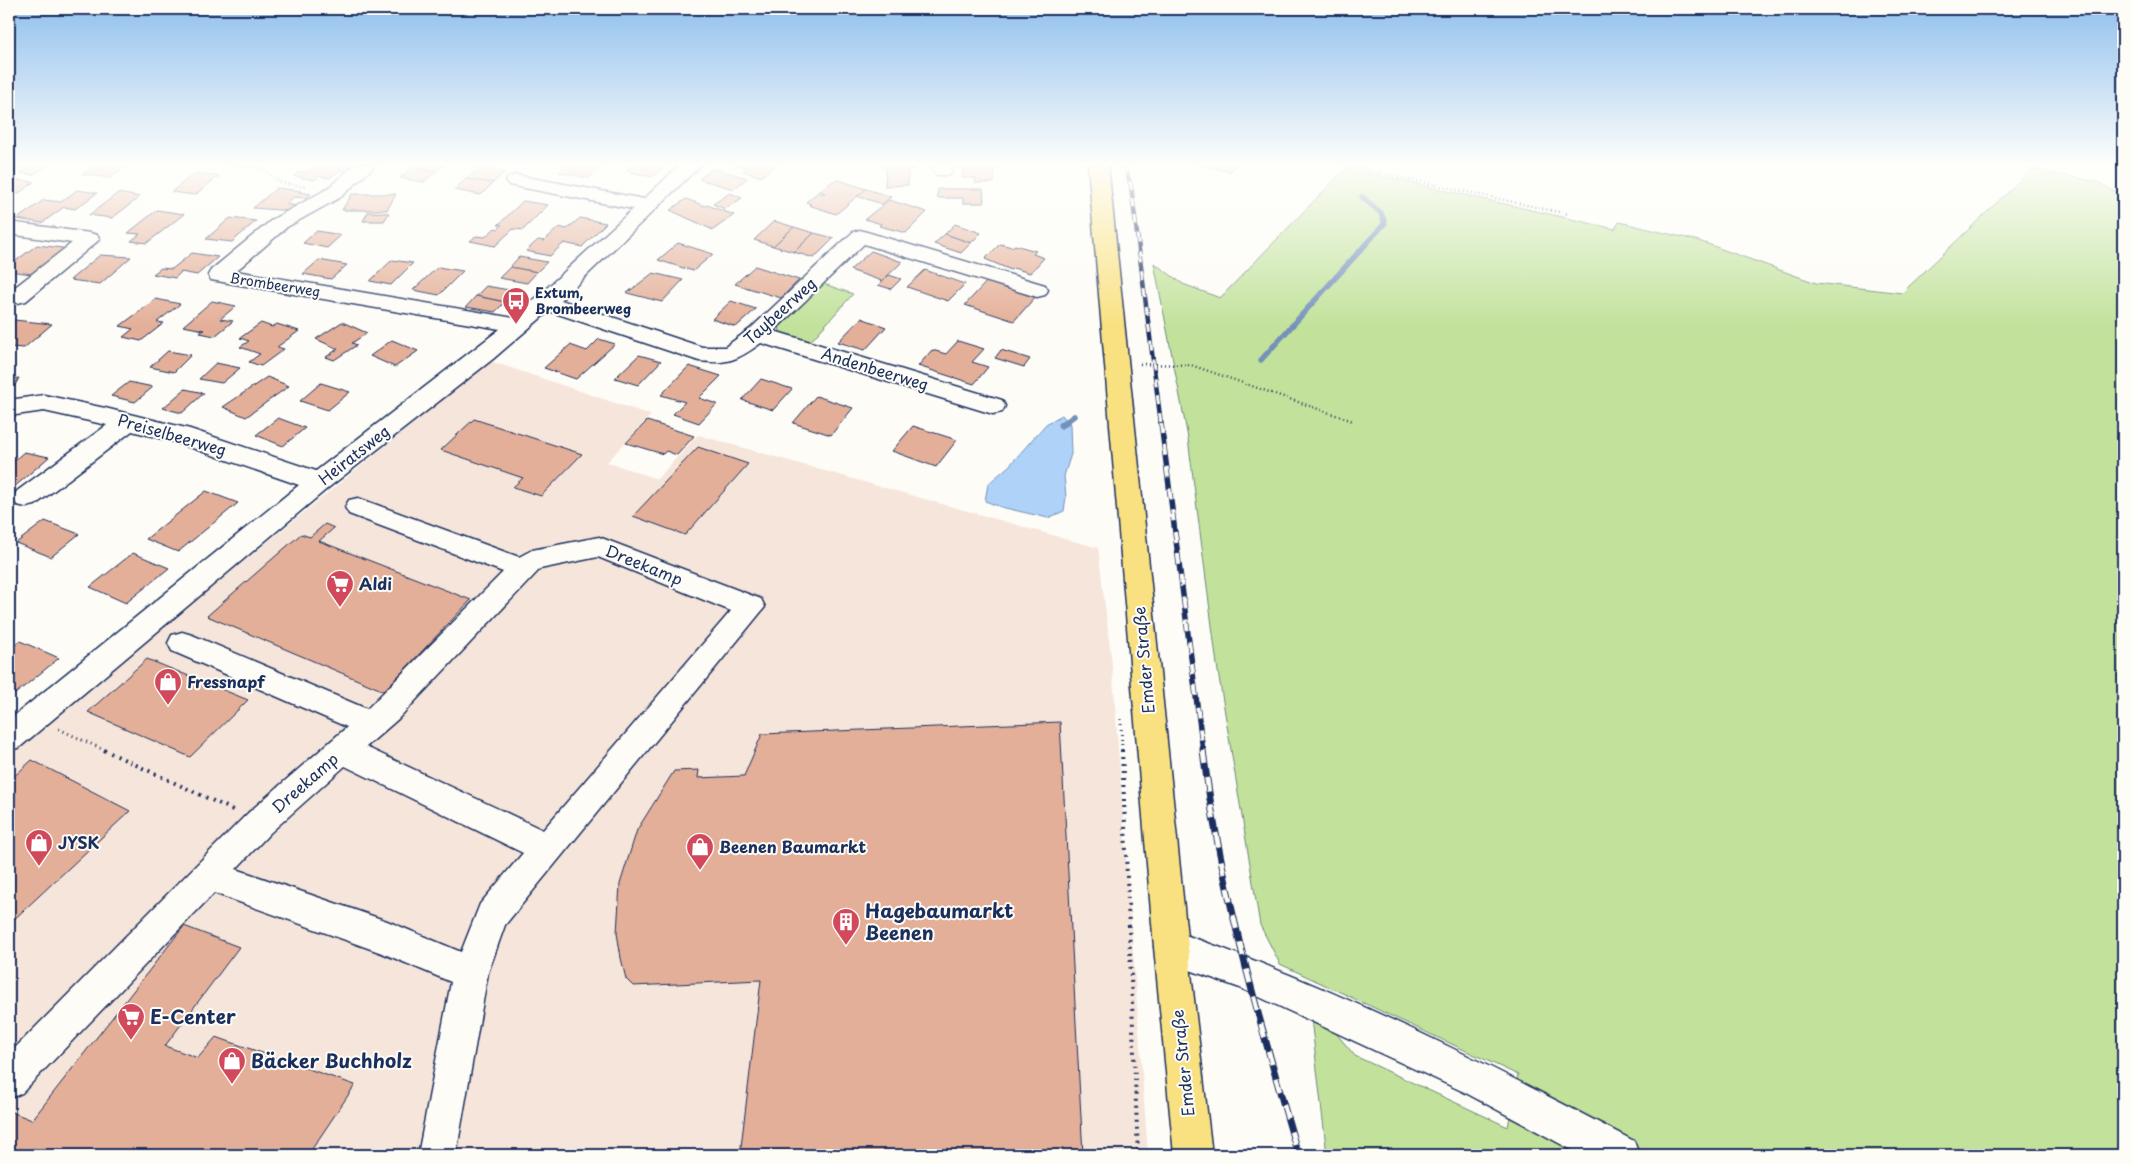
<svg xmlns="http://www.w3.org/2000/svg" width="2132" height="1164" font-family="'Playpen Sans',sans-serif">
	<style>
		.built { fill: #f6e5da }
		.green { fill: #c2e29b; stroke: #6e887c }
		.water { fill: #afd3f8; stroke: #7491ba }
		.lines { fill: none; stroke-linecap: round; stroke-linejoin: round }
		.stream-far1 { stroke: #7491ba; stroke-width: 5.5 }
		.stream { stroke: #7491ba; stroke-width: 7 }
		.building { fill: #e4af98; stroke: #1b2f5e }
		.minor-casing { stroke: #1b2f5e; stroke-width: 3 }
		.major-casing { stroke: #1b2f5e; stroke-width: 3 }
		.path-far2 { stroke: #1b2f5e; stroke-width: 2.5; stroke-dasharray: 1 3; stroke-linecap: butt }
		.path-far1 { stroke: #1b2f5e; stroke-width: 3; stroke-dasharray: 1 4; stroke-linecap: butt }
		.path { stroke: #1b2f5e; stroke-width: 4; stroke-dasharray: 2 5; stroke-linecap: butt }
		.minor { fill: #fdfcf7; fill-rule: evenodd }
		.major { fill: #f9e181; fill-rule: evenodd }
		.rail-far2-casing { stroke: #1b2f5e; stroke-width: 4.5 }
		.rail-far1-casing { stroke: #1b2f5e; stroke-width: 5.5 }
		.rail-casing { stroke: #1b2f5e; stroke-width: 7 }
		.rail-far2 { stroke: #fdfcf7; stroke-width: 3; stroke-dasharray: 9; stroke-linecap: butt }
		.rail-far1 { stroke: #fdfcf7; stroke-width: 4; stroke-dasharray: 11; stroke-linecap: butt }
		.rail { stroke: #fdfcf7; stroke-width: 5; stroke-dasharray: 14; stroke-linecap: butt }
		.labels { text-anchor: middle; stroke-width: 4; stroke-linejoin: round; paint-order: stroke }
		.far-street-label { font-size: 14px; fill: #1b2f5e; stroke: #fdfcf7 }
		.far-poi-label { font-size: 14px; font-weight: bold; fill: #1b2f5e; stroke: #fdfcf7; text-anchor: start }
		.street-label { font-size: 16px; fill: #1b2f5e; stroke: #fdfcf7 }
		.poi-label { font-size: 16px; font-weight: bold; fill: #1b2f5e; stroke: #fdfcf7; text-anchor: start }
		.near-poi-label { font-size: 19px; font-weight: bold; fill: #1b2f5e; stroke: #fdfcf7; text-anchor: start }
	</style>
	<rect width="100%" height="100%" fill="#fdfcf7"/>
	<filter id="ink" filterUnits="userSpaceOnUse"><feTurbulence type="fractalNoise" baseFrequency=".02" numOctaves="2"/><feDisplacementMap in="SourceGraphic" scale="10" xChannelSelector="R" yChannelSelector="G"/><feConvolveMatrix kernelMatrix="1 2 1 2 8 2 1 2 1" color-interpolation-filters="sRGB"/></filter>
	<g filter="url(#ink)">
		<!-- built -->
		<path class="built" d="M490 361 651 415 607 462 657 479 698 435 1098 548 1112 664 1148 1155H9V752Z"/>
		<!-- green -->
		<g class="green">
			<path d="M1346 168 1615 229 1619 222 1699 241 1816 283 1902 293 2032 169 2098 182 2123 196V1155H1327L1309 1001 1355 1056 1508 1127 1518 1075 1280 964 1260 925 1217 665 1188 438 1154 263 1183 284 1220 298Z"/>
			<path d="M821 283 853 294 809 343 780 332 779 326Z"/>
		</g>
		<!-- water -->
		<path class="water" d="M1062 415 1070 424 1071 454 1064 476 1066 497 1064 511 1048 518 1001 507 985 501 988 484 1009 466 1046 424Z"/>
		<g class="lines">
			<!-- stream-far1 -->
			<g class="stream-far1">
				<path d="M1261 360 1385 223 1381 213 1362 197"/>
				<path d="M1063 424 1074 416"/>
			</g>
			<!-- stream -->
			<path class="stream" d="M1061 425 1065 423"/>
		</g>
		<!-- building -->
		<g class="building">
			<path d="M9 164H28L22 168 9 167Z"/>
			<path d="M34 164H49L33 175 20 173Z"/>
			<path d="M95 164H128L110 178 82 174Z"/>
			<path d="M320 164H350L329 178 319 176 315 180 294 176 299 172 305 173 316 165Z"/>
			<path d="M417 164H445L435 172 412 168Z"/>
			<path d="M567 164H604L589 178 559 172Z"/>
			<path d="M634 164H666L652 177 626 171Z"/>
			<path d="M735 164H777L761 177 743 171 747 168Z"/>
			<path d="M886 164H912V170L908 171V185L885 186Z"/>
			<path d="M963 164 995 165 994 183H975L976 178H962Z"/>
			<path d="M1198 164H1237L1230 172Z"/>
			<path d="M412 168 435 172 424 182 400 178Z"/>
			<path d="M479 168 505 172 493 183 466 179Z"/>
			<path d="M713 168 747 178 734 189 699 179Z"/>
			<path d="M195 173 219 176 195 195 171 192Z"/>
			<path d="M9 179 34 182 9 200Z"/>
			<path d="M466 179 493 183 481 195 454 190Z"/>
			<path d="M839 180 866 189 836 214 809 205 811 204 806 202 818 192 823 194 825 193 820 191 833 181Z"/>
			<path d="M277 188 301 191 299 192 311 194 306 198 294 197 286 204 297 206 292 211 253 208Z"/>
			<path d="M866 189 891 197 882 204 857 196Z"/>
			<path d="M938 189H983L984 203H963V198H937Z"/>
			<path d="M77 190 97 193 75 209 64 207 42 223 17 219 44 200 61 202Z"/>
			<path d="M118 193 140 197 112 218 89 215Z"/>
			<path d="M730 193 742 198 725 209 713 204Z"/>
			<path d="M352 194H396L387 210H342Z"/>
			<path d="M686 199 705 206 707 205 734 215 713 230 670 210Z"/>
			<path d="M889 200 927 212 906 233 879 226 881 224 865 219Z"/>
			<path d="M523 201 548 205 523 230 513 229 495 246 470 241 476 236 485 237 495 228 498 229 502 225H498Z"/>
			<path d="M157 210 184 214 147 243 131 241 140 234 128 233Z"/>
			<path d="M368 212 389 213 384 221H363Z"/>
			<path d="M230 218 256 221 232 242 206 239Z"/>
			<path d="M580 218 606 223 582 247 564 243 550 256 526 251 538 240 544 241 559 227 567 229Z"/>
			<path d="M774 221 794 227 773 246 754 240Z"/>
			<path d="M955 224 981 233 971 243 945 234Z"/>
			<path d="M794 227 814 233 794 252 773 246Z"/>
			<path d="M317 231 341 235 327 248 303 243Z"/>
			<path d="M814 233 834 238 814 258 794 252Z"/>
			<path d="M945 234 971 243 961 253 934 244Z"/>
			<path d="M678 243 713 254 693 271 658 260Z"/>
			<path d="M1000 244 1012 247 1015 245 1036 251 1033 254 1044 258 1030 273 1013 268 1011 270 985 259Z"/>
			<path d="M37 245 71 249 39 275 9 271V266Z"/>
			<path d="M871 251 902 262 882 281 850 270Z"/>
			<path d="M192 253 218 257 197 275 181 272 175 278 153 274 161 268 172 269Z"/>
			<path d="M100 255 131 257 100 284 70 280Z"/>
			<path d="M519 257 547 262 537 272 510 267Z"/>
			<path d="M319 260 347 265 331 279 303 274Z"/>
			<path d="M392 260 413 263 391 285 370 281Z"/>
			<path d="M755 266 799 280 781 298 735 284Z"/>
			<path d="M438 267 463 271 439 295 413 290Z"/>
			<path d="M510 267 537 272 527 283 499 278Z"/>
			<path d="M925 270 965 284 948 301 907 287Z"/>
			<path d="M653 273 683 280 662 302 627 293Z"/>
			<path d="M889 275 901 279 891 289 878 285Z"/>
			<path d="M989 279 1037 295 1014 321 965 305Z"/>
			<path d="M486 286 515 291 505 302 476 296Z"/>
			<path d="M476 296 505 302 495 312 466 307Z"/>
			<path d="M156 299 180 304 157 322 164 323 141 341 123 337 133 329 120 326Z"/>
			<path d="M212 301 236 306 220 319 233 321 215 336 200 333 204 330 183 326Z"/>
			<path d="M731 301 756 309 736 327 712 319Z"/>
			<path d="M861 318 886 327 865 350 838 342Z"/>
			<path d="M14 320 52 324 24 348 9 347V324Z"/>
			<path d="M342 322 367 333 352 343 357 345 334 360 326 357 338 349 316 339Z"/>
			<path d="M261 323 272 327 277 324 299 331 277 347 284 349 261 366 249 362 260 354 240 347 249 341 240 338Z"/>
			<path d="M599 339 615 344 576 379 544 368 570 345 587 351Z"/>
			<path d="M392 340 418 351 395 367 370 356Z"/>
			<path d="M958 341 984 349 972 362 988 367 974 384 918 366 932 350 946 354Z"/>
			<path d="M1001 350 1030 359 1024 367 995 358Z"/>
			<path d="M168 351 191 355 174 372 150 367Z"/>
			<path d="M639 355 661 361 638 385 615 378Z"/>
			<path d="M216 363 240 368 222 383 199 379Z"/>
			<path d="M689 366 721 376 699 398 717 404 699 423 673 414 685 402 661 395Z"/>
			<path d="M267 377 289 386 246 417 223 407Z"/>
			<path d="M19 378 9 396V379Z"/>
			<path d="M761 379 792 389 773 410 742 400Z"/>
			<path d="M129 382 153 387 135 402 111 396Z"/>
			<path d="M321 383 350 392 328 410 300 401Z"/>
			<path d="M185 389 204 393 182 413 163 408Z"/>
			<path d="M816 396 853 408 831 435 793 423Z"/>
			<path d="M278 418 305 428 283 446 256 435Z"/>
			<path d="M474 419 582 454 541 496 513 487 523 478 441 450Z"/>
			<path d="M647 421 694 436 677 455 666 451 663 454 626 443Z"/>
			<path d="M913 426 957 440 936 467 892 451Z"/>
			<path d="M698 447 748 464 685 535 633 516Z"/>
			<path d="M24 452 49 457 13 488 9 487V465Z"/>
			<path d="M206 491 238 503 178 552 146 539Z"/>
			<path d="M45 521 79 534 51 557 16 543Z"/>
			<path d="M325 524 334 528 319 541 471 600 384 691 207 616 301 534 310 537Z"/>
			<path d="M133 553 169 568 126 603 90 587Z"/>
			<path d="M20 641 59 658 9 699V650Z"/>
			<path d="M147 659 248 700 190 757 88 712Z"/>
			<path d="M1060 722 1083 1155H740L761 980 633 986 626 979 621 958 617 933 620 884 637 830 674 771 699 770 698 778 744 776 762 734Z"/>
			<path d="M32 760 130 811 9 924V781Z"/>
			<path d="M184 926 239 947 165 1046 198 1058 216 1037 355 1085 308 1155H9V1111L32 1120Z"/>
		</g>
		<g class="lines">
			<defs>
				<g id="minor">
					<path d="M355 164H377L341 197 287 227 236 271 514 318 633 209 509 185 506 181 509 177 516 175 644 199 681 164H702L561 300 702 347H725L750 329 853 232 860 230 1045 285 1048 290 1045 295 1037 297 864 244 774 331 1002 400 1005 406 1002 412 993 414 761 343C739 359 728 365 699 361L549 311 493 359 328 488 20 747 9 751V720L299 485 175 442 132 431 35 505 26 507 17 505 13 498 17 491 107 425 44 411 9 416V400L44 395 105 408 190 429 316 471 500 329 211 280 208 275 211 270 273 219 327 189Z"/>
					<path d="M934 164H954L950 175H936L933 171Z"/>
					<path d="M9 222 90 233 97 235 100 239 26 301 18 303 10 301V291L72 243 9 234Z"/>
					<path d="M358 498 519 557 532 550 599 537 761 599 765 607 505 925 488 973 456 1155H418L451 982 382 953 214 893 22 1093 9 1099V1054L248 813 347 727 172 651 168 643 172 635 182 632 192 635 367 709 503 572 349 514 345 507 349 500ZM598 557 731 611 543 830 366 747 398 719 540 569ZM345 766 523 853 480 904 461 952 387 921 236 869 270 833Z"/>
					<path d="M1171 930C1332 985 1484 1062 1634 1141L1639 1155H1581L1464 1092 1240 988 1159 959 1154 947 1159 935Z"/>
				</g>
				<path id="major" d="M1088 164H1108L1188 947 1212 1155H1174L1154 947Z"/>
			</defs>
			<!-- minor casing -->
			<use href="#minor" class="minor-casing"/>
			<!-- major casing -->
			<use href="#major" class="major-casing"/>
			<!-- path-far2 -->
			<g class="path-far2">
				<path d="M229 164 263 169 281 183 306 187"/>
				<path d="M1339 164 1568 214"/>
				<path d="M1140 364 1191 365 1353 421"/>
			</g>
			<!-- path-far1 -->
			<g class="path-far1">
				<path d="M1121 719 1122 751"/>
				<path d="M59 729 106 751"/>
			</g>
			<!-- path -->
			<g class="path">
				<path d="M104 750 235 811"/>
				<path d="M1122 750 1138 1155"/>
			</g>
			<!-- minor -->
			<use href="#minor" class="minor"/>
			<!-- major -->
			<use href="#major" class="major"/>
			<defs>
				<path id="rail-far2" d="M1124 164 1131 186 1161 424"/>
				<path id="rail-far1" d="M1161 423 1203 751"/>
				<path id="rail" d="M1203 750C1220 888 1260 1022 1298 1155"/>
			</defs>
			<!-- rail-far2 casing -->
			<use href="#rail-far2" class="rail-far2-casing"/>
			<!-- rail-far1 casing -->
			<use href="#rail-far1" class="rail-far1-casing"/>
			<!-- rail casing -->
			<use href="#rail" class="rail-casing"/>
			<!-- rail-far2 -->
			<use href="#rail-far2" class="rail-far2"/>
			<!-- rail-far1 -->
			<use href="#rail-far1" class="rail-far1"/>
			<!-- rail -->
			<use href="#rail" class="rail"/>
		</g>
	</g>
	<!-- sky -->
	<linearGradient id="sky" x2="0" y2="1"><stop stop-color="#91c0ee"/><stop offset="0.5" stop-color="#fefefb"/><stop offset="1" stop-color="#fefefb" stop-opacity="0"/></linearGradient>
	<rect width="2132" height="327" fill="url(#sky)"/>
	<!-- icons -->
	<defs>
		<symbol id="bus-pin" viewBox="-11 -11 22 30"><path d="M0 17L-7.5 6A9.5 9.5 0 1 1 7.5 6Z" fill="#d1495b" stroke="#fdfcf7"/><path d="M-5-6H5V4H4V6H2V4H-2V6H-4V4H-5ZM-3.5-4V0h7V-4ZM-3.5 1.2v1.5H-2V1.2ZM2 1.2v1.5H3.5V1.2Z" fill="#fff"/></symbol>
		<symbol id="supermarket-pin" viewBox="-11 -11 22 30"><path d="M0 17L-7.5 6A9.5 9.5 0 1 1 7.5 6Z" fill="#d1495b" stroke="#fdfcf7"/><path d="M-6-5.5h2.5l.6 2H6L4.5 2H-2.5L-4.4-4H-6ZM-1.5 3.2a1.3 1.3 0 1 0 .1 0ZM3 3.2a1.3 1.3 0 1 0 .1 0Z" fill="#fff"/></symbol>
		<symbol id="shop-pin" viewBox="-11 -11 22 30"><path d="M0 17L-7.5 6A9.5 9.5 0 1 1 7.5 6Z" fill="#d1495b" stroke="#fdfcf7"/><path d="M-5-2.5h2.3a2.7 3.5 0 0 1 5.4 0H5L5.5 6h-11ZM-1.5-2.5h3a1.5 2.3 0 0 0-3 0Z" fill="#fff"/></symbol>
		<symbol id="building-pin" viewBox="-11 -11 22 30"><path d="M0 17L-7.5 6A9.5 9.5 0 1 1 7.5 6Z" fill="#d1495b" stroke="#fdfcf7"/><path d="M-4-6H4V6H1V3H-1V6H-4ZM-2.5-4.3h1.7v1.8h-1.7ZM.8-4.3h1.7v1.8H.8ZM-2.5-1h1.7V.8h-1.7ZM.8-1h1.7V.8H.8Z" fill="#fff"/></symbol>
	</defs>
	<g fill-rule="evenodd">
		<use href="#bus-pin" x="500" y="285" width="32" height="43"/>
		<use href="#supermarket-pin" x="324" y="568" width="32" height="43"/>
		<use href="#shop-pin" x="152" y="666" width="32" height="43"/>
		<use href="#shop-pin" x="23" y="827" width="32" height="43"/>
		<use href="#shop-pin" x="684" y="831" width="32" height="43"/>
		<use href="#building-pin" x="830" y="906" width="32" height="43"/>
		<use href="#supermarket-pin" x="115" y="1001" width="32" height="43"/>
		<use href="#shop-pin" x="216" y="1045" width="32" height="43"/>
	</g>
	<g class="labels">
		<!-- far-street labels -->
		<g class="far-street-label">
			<text transform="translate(275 285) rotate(9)" y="5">Brombeerweg</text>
		</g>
		<!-- far-poi labels -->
		<g class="far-poi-label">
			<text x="535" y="298">Extum,<tspan x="535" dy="16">Brombeerweg</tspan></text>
		</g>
		<!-- street labels -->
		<g class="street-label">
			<text transform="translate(780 311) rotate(-42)" y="6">Taybeerweg</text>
			<text transform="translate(875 369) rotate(17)" y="6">Andenbeerweg</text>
			<text transform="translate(172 435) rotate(16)" y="6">Preiselbeerweg</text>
			<text transform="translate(354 455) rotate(-38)" y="6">Heiratsweg</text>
			<text transform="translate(644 565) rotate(22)" y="6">Dreekamp</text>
			<text transform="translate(1144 660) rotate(-95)" y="6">Emder Straße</text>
			<text transform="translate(305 783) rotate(-41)" y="6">Dreekamp</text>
			<text transform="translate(1183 1063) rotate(-96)" y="6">Emder Straße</text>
		</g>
		<!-- poi labels -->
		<g class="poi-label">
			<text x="359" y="590">Aldi</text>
			<text x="187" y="688">Fressnapf</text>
			<text x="58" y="849">JYSK</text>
			<text x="719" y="853">Beenen Baumarkt</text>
		</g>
		<!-- near-poi labels -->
		<g class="near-poi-label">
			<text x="865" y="918">Hagebaumarkt<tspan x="865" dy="22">Beenen</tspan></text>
			<text x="150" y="1024">E-Center</text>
			<text x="251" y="1068">Bäcker Buchholz</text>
		</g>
	</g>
	<!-- margin -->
	<rect width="2132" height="1164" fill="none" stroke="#fdfcf7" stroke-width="30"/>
	<rect x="15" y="15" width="2102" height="1134" fill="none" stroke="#1b2f5e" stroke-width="2" filter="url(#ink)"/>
</svg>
